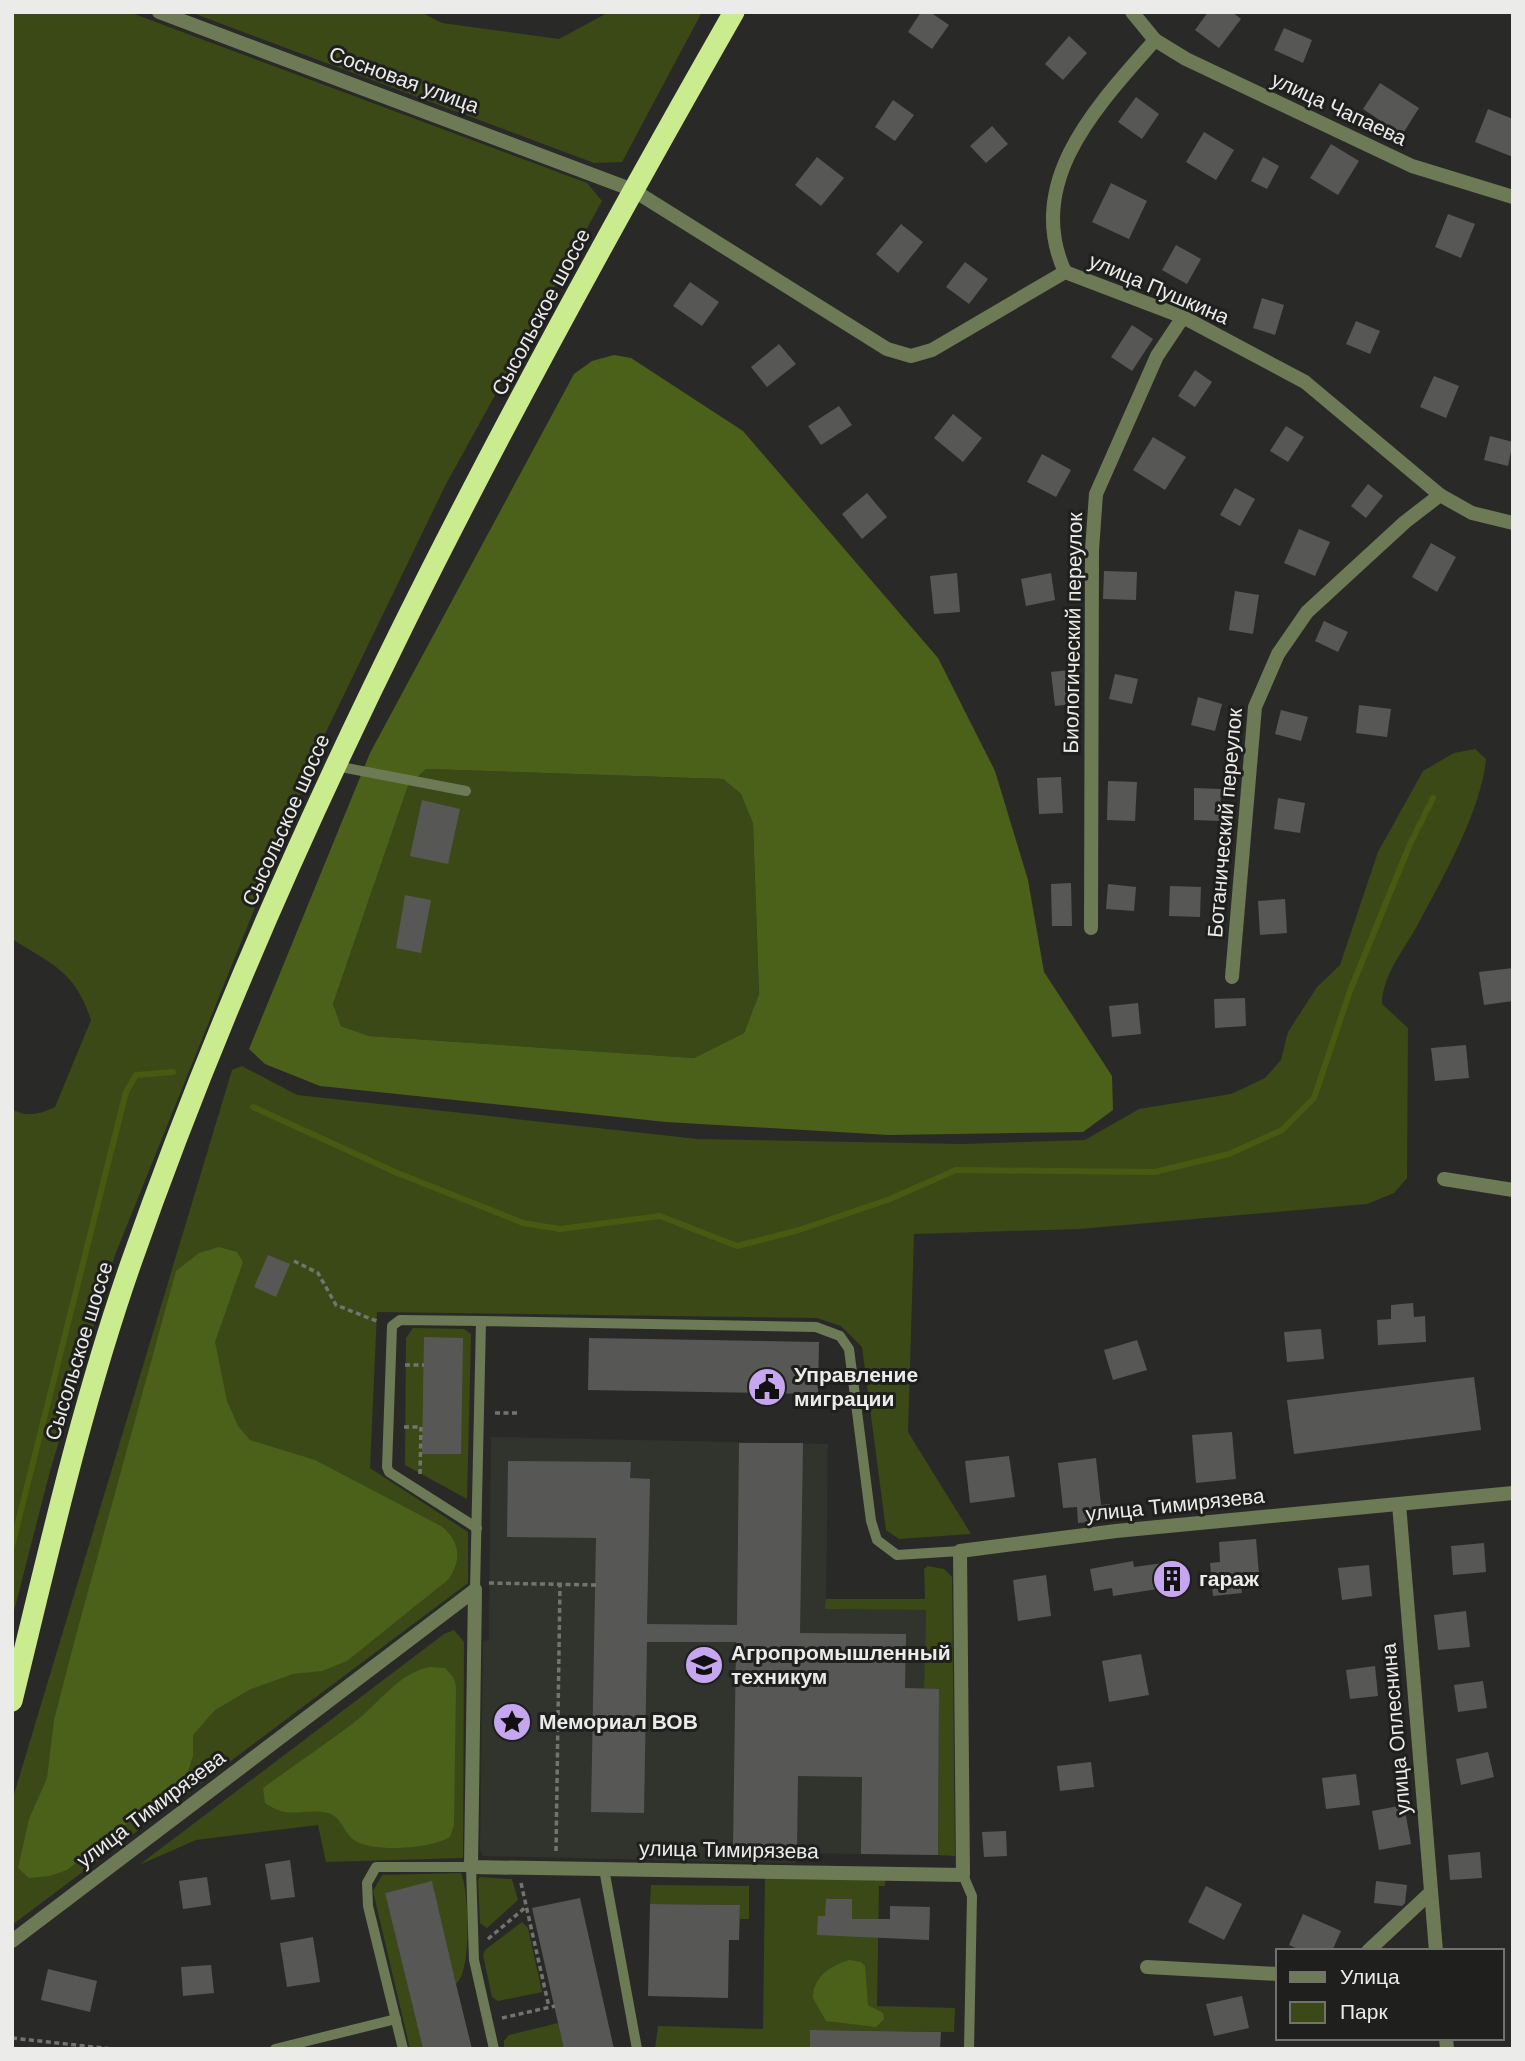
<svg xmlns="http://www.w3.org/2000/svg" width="1525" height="2061" font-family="'DM Sans',sans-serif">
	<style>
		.built { fill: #31342c }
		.green { fill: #3a4916 }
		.forest { fill: #4b6019; fill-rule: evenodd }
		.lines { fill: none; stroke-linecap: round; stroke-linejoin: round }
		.stream { stroke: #465a12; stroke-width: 6 }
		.building { fill: #575855 }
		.path { stroke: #737472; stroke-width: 3.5; stroke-dasharray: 5 3.5; stroke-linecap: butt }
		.lane { stroke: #6d7a56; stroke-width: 10 }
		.street { stroke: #6d7a56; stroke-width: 14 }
		.highway { stroke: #cbeb8f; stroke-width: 21 }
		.labels { text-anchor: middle; stroke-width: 6; stroke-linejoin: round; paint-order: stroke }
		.street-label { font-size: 21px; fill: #ebecea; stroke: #1f201e }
		.poi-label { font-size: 21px; font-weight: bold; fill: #ebecea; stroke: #1f201e; text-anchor: start }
	</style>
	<rect width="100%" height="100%" fill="#292a27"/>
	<!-- built -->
	<path class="built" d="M491 1437 828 1444 826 1608 926 1610 924 1688 939 1689 938 1855 797 1853 796 1863 483 1856 480 1850 483 1641 489 1640Z"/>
	<!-- green -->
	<g class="green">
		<path d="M12 12H129L587 183 602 201 445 486 325 734 115 1255 50 1471 12 1619V1109C26 1118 41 1114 55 1107L91 1020C75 971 53 965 12 939Z"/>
		<path d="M190 12H421L442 23 559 39 609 12H702L622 162 594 163Z"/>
		<path d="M1475 749 1486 759C1482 808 1443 878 1419 922 1406 948 1382 974 1382 1004L1408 1028 1407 1178 1394 1193 1367 1204 1079 1229 914 1234 908 1432 971 1534 899 1539 886 1530 862 1347 841 1326 817 1318 377 1312 370 1468 468 1532V1583L12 1925V1801L232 1070 242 1066 297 1095 698 1139 962 1144 1085 1140 1139 1109 1231 1094 1265 1078 1281 1060 1288 1032 1317 987 1340 965 1378 852 1423 771 1454 753Z"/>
		<path d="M426 769 723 779 741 794 753 824 759 994 744 1033 694 1058 369 1036 341 1026 333 1004 408 786Z"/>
		<path d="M413 1328 464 1329 471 1334 467 1499 405 1465 406 1338Z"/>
		<path d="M928 1566 944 1569 952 1577 955 1856 938 1855 939 1689H924L926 1610 825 1609 826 1599H925L924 1569Z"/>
		<path d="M454 1630 464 1642 463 1858 326 1862 318 1825 196 1840 139 1865 444 1634Z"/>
		<path d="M461 1873C469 1891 472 1972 456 1984L432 1882 385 1893 423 2049H410L373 1891 382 1875Z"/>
		<path d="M765 1876 885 1878V1886H879L877 2006 955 2008 954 2032 810 2030V2049H655L658 2026 763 2029Z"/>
		<path d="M480 1877 512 1879 518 1900 487 1928 480 1923 478 1880Z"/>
		<path d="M651 1885 749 1886V1919H740V1905L650 1904Z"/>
		<path d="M522 1922 528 1928 542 1992 498 2001 492 1997 483 1955 485 1950Z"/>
		<path d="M558 2023 564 2049H504V2041L509 2035Z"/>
	</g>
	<!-- forest -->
	<g class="forest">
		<path d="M614 355 631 358 743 431 938 658 995 771 1028 880 1044 972 1112 1076 1113 1110 1083 1132 889 1135 666 1122 320 1086 265 1064 249 1049 370 753 574 374 592 361ZM426 769 723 779 741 794 753 824 759 994 744 1033 694 1058 369 1036 341 1026 333 1004 408 786Z"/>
		<path d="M219 1247 237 1252 243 1262 215 1342 227 1401 238 1426 250 1440 315 1460 441 1526C460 1541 462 1559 449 1579L347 1661 322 1671 293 1674 251 1689 215 1710 193 1735V1756L186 1778 67 1870 50 1876 29 1878 18 1868 29 1819 47 1778 54 1720 76 1635 176 1271 199 1253Z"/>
		<path d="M430 1667 445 1668 453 1677 456 1686 454 1825 450 1837C431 1849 373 1853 354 1840 344 1833 341 1816 328 1813 303 1807 291 1821 265 1803L263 1788C294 1765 326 1744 356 1721 379 1703 400 1672 430 1667Z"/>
		<path d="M849 1960 861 1962 865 1966 868 2005 883 2013 884 2019 876 2027 826 2021 813 1998C813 1976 831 1966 849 1960Z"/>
	</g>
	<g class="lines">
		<!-- stream -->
		<g class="stream">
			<path d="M253 1107 395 1172 523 1223 560 1229 660 1216 737 1246 799 1230 890 1199 956 1170 1154 1172 1229 1154 1282 1130 1314 1098 1350 991 1410 844 1433 798"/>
			<path d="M12 1546 126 1092 136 1075 173 1072"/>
		</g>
	</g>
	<!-- building -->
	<g class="building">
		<path d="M921 12H930L949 25 932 49 908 32Z"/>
		<path d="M1208 12H1232L1241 19 1219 48 1195 30Z"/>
		<path d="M1284 28 1312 40 1303 63 1274 50Z"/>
		<path d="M1069 36 1087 53 1063 80 1045 64Z"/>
		<path d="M1380 83 1419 108 1402 135 1363 109Z"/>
		<path d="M1136 97 1159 114 1142 139 1118 122Z"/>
		<path d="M893 100 914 115 895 141 875 127Z"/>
		<path d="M1488 109 1513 119V157L1475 142Z"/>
		<path d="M992 126 1008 144 986 163 970 146Z"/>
		<path d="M1204 132 1234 150 1216 180 1186 162Z"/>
		<path d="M1331 144 1359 161 1338 195 1310 178Z"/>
		<path d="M817 157 844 178 821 206 795 185Z"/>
		<path d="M1263 157 1279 166 1267 189 1251 181Z"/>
		<path d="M1111 183 1147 201 1129 239 1092 222Z"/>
		<path d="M1448 214 1475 224 1461 258 1435 247Z"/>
		<path d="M901 224 923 242 898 273 876 254Z"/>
		<path d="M1176 245 1201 259 1187 284 1162 270Z"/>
		<path d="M965 262 988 279 969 304 946 287Z"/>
		<path d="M690 282 719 302 702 326 673 306Z"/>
		<path d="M1262 298 1284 305 1275 335 1253 328Z"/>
		<path d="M1356 321 1380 331 1370 354 1346 344Z"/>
		<path d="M1132 325 1153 339 1132 371 1111 357Z"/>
		<path d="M779 344 796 364 767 387 751 367Z"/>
		<path d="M1195 370 1212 382 1195 407 1178 396Z"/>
		<path d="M1434 376 1459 386 1446 418 1420 407Z"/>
		<path d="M839 406 852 425 821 445 808 426Z"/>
		<path d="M953 414 982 438 963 462 934 438Z"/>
		<path d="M1286 426 1304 437 1288 462 1270 451Z"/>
		<path d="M1490 436 1513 442 1508 466 1484 460Z"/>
		<path d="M1153 437 1186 457 1165 490 1133 470Z"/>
		<path d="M1042 454 1071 470 1056 497 1027 482Z"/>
		<path d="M1368 484 1383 496 1366 518 1351 506Z"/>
		<path d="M1235 488 1255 499 1240 526 1220 515Z"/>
		<path d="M867 493 887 517 862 539 842 514Z"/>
		<path d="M1299 529 1330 542 1315 576 1284 563Z"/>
		<path d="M1431 543 1456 557 1437 592 1412 577Z"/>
		<path d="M1104 571 1137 572 1136 600 1103 599Z"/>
		<path d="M957 573 960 612 934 614 930 576Z"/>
		<path d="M1051 573 1055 600 1026 606 1021 579Z"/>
		<path d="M1235 591 1259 595 1253 634 1229 630Z"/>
		<path d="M1324 621 1348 632 1338 652 1315 641Z"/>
		<path d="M1069 670 1073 704 1055 706 1051 672Z"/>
		<path d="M1115 674 1138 679 1132 704 1109 699Z"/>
		<path d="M1198 697 1222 704 1215 731 1191 725Z"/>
		<path d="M1359 705 1391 709 1387 737 1356 733Z"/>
		<path d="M1281 710 1308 717 1301 741 1275 734Z"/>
		<path d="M1061 777 1063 813 1039 814 1037 778Z"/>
		<path d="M1108 781 1137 782 1135 821 1107 820Z"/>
		<path d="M1194 788 1221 789 1220 821 1194 820Z"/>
		<path d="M1278 798 1305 803 1300 833 1274 829Z"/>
		<path d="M422 800 460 809 448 864 410 856Z"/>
		<path d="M1071 883 1072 926H1052L1051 884Z"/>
		<path d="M1108 884 1136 887 1134 911 1106 909Z"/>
		<path d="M1170 886 1201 887 1200 917 1169 916Z"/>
		<path d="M405 895 431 900 421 953 396 948Z"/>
		<path d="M1285 899 1287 933 1260 935 1258 901Z"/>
		<path d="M1513 968V1001L1484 1005 1479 972Z"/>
		<path d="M1245 998 1246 1026 1215 1028 1214 999Z"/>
		<path d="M1138 1003 1141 1034 1112 1037 1109 1006Z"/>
		<path d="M1466 1045 1469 1078 1435 1081 1431 1048Z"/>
		<path d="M268 1255 290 1264 276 1297 254 1287Z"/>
		<path d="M1413 1303 1414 1317 1425 1316 1426 1342 1378 1345 1377 1320 1391 1319V1305Z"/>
		<path d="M1321 1329 1324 1359 1287 1362 1284 1332Z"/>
		<path d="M424 1337 463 1338 461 1454H422Z"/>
		<path d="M589 1338 819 1342 818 1394 588 1390Z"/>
		<path d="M1137 1340 1147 1370 1113 1380 1104 1350Z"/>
		<path d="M1474 1377 1481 1430 1294 1454 1287 1400Z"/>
		<path d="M1232 1432 1236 1479 1196 1483 1192 1435Z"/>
		<path d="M739 1443H803L800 1633 906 1634 905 1688 939 1689 938 1855 861 1854 862 1777 798 1776 797 1851 733 1850 736 1642H647L644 1813 591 1812 596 1538 507 1537 508 1461 631 1462 630 1478 650 1479 647 1624 737 1625Z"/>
		<path d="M1009 1456 1015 1497 970 1503 965 1461Z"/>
		<path d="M1096 1458 1101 1505 1110 1504 1112 1520 1078 1523 1077 1507 1063 1508 1058 1463Z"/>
		<path d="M1256 1539 1259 1574 1240 1576 1242 1593 1213 1596 1210 1563 1220 1562 1219 1542Z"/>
		<path d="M1484 1543 1486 1572 1453 1575 1451 1546Z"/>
		<path d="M1133 1561 1134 1567 1178 1561 1183 1595 1165 1597 1164 1588 1113 1596 1112 1588 1094 1591 1090 1569Z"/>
		<path d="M1369 1565 1372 1596 1342 1600 1338 1568Z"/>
		<path d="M1046 1575 1051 1616 1018 1621 1013 1580Z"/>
		<path d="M1466 1611 1470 1647 1438 1650 1434 1615Z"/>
		<path d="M1141 1654 1149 1695 1109 1702 1102 1661Z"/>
		<path d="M1375 1666 1378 1696 1350 1699 1346 1670Z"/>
		<path d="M1483 1681 1487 1708 1458 1712 1454 1685Z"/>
		<path d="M1488 1752 1494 1777 1461 1785 1456 1759Z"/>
		<path d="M1091 1762 1094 1787 1060 1791 1057 1766Z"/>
		<path d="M1356 1774 1360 1805 1326 1809 1322 1778Z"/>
		<path d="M1404 1805 1411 1844 1379 1850 1372 1811Z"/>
		<path d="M1006 1831 1007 1856 984 1857 982 1832Z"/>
		<path d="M1480 1852 1482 1878 1450 1880 1448 1855Z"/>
		<path d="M290 1860 295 1897 271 1900 265 1864Z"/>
		<path d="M207 1877 211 1905 183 1909 179 1881Z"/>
		<path d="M432 1881 456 1984 472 2049H423L385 1893Z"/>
		<path d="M1376 1881 1407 1885 1405 1903 1402 1906 1374 1903Z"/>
		<path d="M1206 1886 1242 1904 1224 1940 1188 1922Z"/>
		<path d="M580 1898 614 2049H564L558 2023 532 1908Z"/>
		<path d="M826 1899H852V1919H890V1906L930 1907 929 1940 817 1935 818 1916H825Z"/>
		<path d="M650 1904 740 1905 739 1940H729L728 1998 648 1996Z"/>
		<path d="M1303 1914 1341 1931 1332 1951H1302L1289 1945Z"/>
		<path d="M313 1937 320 1982 287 1987 280 1943Z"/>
		<path d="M211 1965 214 1993 183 1996 181 1967Z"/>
		<path d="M48 1969 97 1981 90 2012 41 2000Z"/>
		<path d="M1242 1996 1249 2028 1214 2036 1206 2004Z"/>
		<path d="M810 2030 941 2032 940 2049H810Z"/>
	</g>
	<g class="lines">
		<!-- path -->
		<g class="path">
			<path d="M294 1261 318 1273 336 1305 379 1322"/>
			<path d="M405 1365H424"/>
			<path d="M495 1413H519"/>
			<path d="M404 1427H420"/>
			<path d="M420 1474 421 1427"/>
			<path d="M489 1583 596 1585"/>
			<path d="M556 1851 560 1584"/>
			<path d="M521 1883 549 2007"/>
			<path d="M488 1939 527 1906"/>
			<path d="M502 2018 555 2006"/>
			<path d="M12 2038 112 2049"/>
		</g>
		<!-- lane -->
		<g class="lane">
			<path d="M336 766 466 791"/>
			<path d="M477 1528 389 1472 387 1467 392 1326 400 1320 481 1321"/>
			<path d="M475 1590 481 1321 816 1327 840 1336 849 1349 871 1521 877 1540 897 1555 960 1551"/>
			<path d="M604 1869 637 2049"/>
			<path d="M963 1875 972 1896 969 2049"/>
			<path d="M275 2049 396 2019"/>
			<path d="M403 2049 368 1906 367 1883 376 1867H471L474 1960 494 2049"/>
		</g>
		<!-- street -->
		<g class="street">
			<path d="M159 12 633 190 887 349 911 356 932 350 1065 272 1183 317 1305 382 1440 495 1472 513 1513 523"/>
			<path d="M1132 12 1155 40 1186 59 1412 166 1513 197"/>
			<path d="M1065 272C1023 181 1099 104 1155 40"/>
			<path d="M1091 928 1092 550 1096 494 1157 356 1183 317"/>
			<path d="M1232 977 1255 707 1278 654 1307 612 1405 522 1440 495"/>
			<path d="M1444 1179 1513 1190"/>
			<path d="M1399 1504 1436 1951"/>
			<path d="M475 1590 471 1867 963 1875 960 1551 1116 1531 1513 1493"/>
			<path d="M12 1941 475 1590"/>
			<path d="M1368 1951 1430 1893"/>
			<path d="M1147 1967 1278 1974"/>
			<path d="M1446 2038 1447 2049"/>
		</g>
		<!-- highway -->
		<path class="highway" d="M12 1701C48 1554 81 1406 131 1263 284 826 505 413 734 12"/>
	</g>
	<!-- icons -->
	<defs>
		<symbol id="civic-disc" viewBox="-11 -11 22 22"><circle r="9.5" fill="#c7a6f0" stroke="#1f201e"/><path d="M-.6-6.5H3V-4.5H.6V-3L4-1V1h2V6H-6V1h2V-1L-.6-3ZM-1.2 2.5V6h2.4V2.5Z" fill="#111"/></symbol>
		<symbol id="building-disc" viewBox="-11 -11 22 22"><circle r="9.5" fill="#c7a6f0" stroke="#1f201e"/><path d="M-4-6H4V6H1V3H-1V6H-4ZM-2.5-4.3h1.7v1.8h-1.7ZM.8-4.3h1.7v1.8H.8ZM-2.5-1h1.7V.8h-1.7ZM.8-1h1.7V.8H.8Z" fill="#111"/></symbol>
		<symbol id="university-disc" viewBox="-11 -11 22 22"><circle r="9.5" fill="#c7a6f0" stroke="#1f201e"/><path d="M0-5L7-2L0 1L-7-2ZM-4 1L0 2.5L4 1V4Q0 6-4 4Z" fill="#111"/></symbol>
		<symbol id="sight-disc" viewBox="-11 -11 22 22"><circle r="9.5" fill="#c7a6f0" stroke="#1f201e"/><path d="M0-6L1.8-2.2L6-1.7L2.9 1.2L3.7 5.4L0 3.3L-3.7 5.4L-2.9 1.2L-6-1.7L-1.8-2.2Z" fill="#111"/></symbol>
	</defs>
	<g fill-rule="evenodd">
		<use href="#civic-disc" x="745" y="1365" width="44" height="44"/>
		<use href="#building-disc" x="1150" y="1557" width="44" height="44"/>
		<use href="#university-disc" x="682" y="1643" width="44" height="44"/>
		<use href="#sight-disc" x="490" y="1700" width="44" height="44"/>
	</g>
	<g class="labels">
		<!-- street labels -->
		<g class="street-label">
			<text transform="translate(404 80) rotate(20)" y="7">Сосновая улица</text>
			<text transform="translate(1339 109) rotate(25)" y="7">улица Чапаева</text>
			<text transform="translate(1159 289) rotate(23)" y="7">улица Пушкина</text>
			<text transform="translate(541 312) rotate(-62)" y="7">Сысольское шоссе</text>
			<text transform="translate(1073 633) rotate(-89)" y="7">Биологический переулок</text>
			<text transform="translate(286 820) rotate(-66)" y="7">Сысольское шоссе</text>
			<text transform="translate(1225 823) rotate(-85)" y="7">Ботанический переулок</text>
			<text transform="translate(79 1351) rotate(-73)" y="7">Сысольское шоссе</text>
			<text transform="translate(1175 1505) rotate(-6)" y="7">улица Тимирязева</text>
			<text transform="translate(1396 1729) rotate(-95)" y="7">улица Оплеснина</text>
			<text transform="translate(151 1809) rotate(-37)" y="7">улица Тимирязева</text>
			<text transform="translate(729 1850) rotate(1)" y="7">улица Тимирязева</text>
		</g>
		<!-- poi labels -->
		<g class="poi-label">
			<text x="794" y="1382">Управление<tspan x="794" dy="24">миграции</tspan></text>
			<text x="1199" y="1586">гараж</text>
			<text x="731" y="1660">Агропромышленный<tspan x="731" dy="24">техникум</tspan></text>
			<text x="539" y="1729">Мемориал ВОВ</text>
		</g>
	</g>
	<!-- border -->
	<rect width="1525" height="2061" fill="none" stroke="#ebecea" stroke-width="28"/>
	<!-- legend -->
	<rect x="1276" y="1949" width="228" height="91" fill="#1f201e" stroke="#717270" stroke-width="2"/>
	<rect x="1290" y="1972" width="35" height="10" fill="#6d7a56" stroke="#717270" stroke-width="2"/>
	<text x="1340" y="1984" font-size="21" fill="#ebecea">Улица</text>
	<rect x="1290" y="2002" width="35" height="21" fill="#3a4916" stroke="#717270" stroke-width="2"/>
	<text x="1340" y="2019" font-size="21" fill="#ebecea">Парк</text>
</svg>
